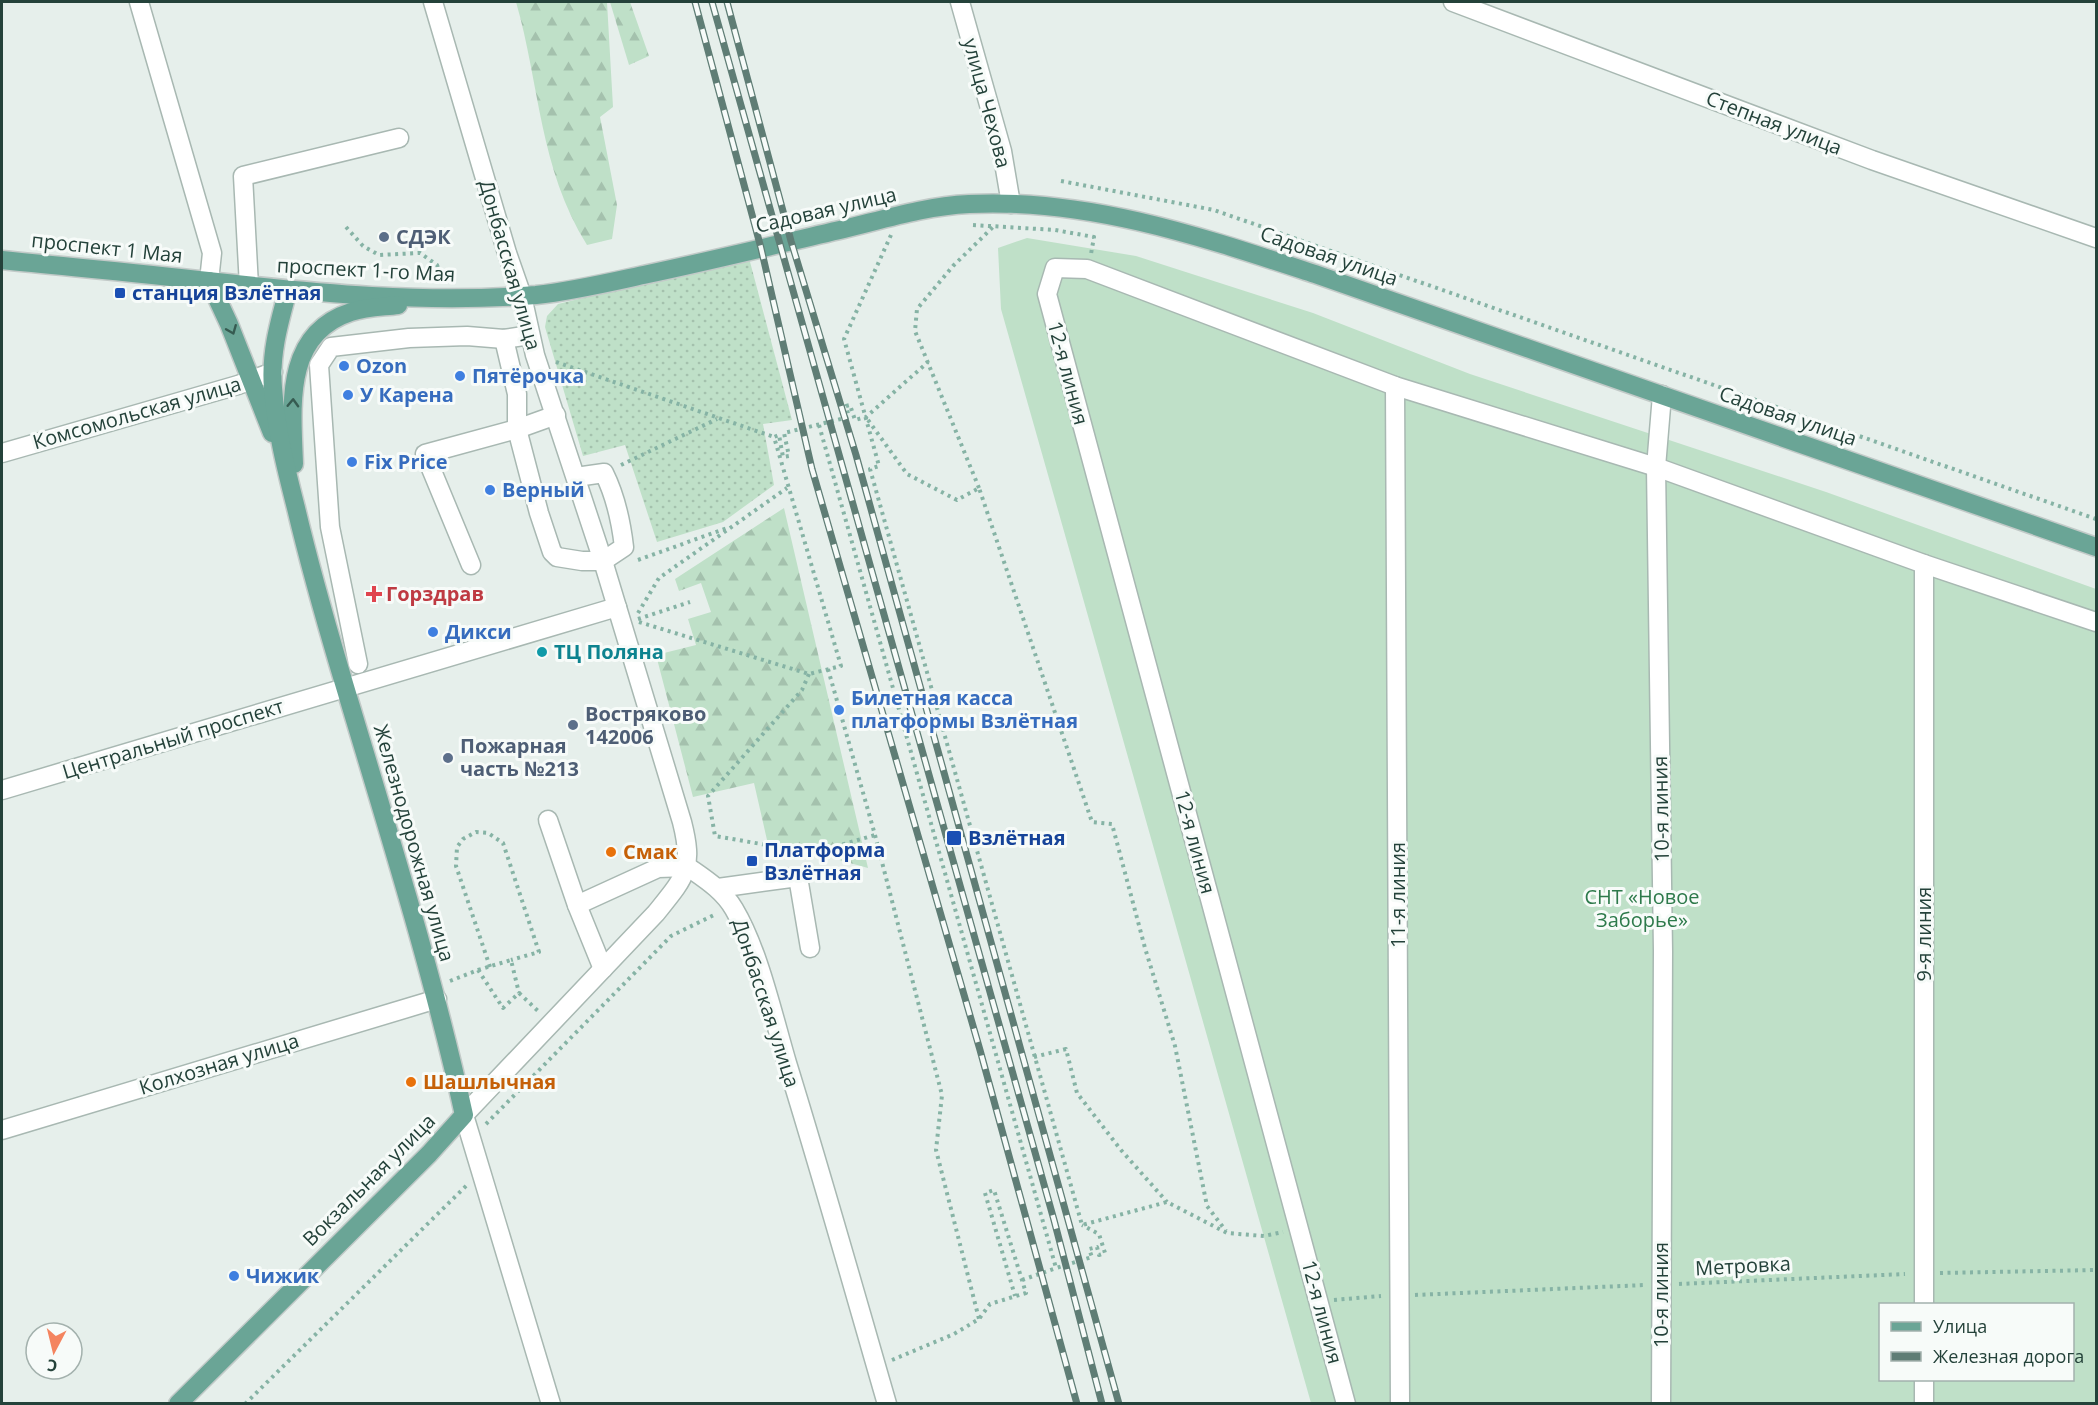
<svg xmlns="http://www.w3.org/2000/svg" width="2098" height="1405" font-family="'Open Sans',sans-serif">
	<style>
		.grass { fill: url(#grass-dots) }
		.forest { fill: url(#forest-firs) }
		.garden { fill: #bfe0c8; fill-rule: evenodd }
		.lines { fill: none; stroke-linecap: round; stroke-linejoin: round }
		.minor-casing { stroke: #a8b8b2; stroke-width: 21 }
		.major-casing { stroke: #c2cac8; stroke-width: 21 }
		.path { stroke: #86b3a5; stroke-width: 4; stroke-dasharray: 3 4.5; stroke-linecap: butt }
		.minor { stroke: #fff; stroke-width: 18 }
		.major { stroke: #6aa596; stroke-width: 18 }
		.rail-casing { stroke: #5f7d75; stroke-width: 7 }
		.rail { stroke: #f7fbf9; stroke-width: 4.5; stroke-dasharray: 14; stroke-linecap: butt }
		.oneway { stroke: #365b51 }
		.service-dot { fill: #5c6f8a; stroke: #f7fbf9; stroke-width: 2 }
		.transit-dot { fill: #1a4fb4; stroke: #f7fbf9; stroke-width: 2 }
		.shop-dot { fill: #3f7fe0; stroke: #f7fbf9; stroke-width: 2 }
		.health-dot { fill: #e0444e; stroke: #f7fbf9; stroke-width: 2 }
		.culture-dot { fill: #0f9aa8; stroke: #f7fbf9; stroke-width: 2 }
		.food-dot { fill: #e8710a; stroke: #f7fbf9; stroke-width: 2 }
		.labels { text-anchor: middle; stroke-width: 6; stroke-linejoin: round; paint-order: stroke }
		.street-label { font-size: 20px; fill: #24423a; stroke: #f7fbf9 }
		.service-label { font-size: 20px; font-weight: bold; fill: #4e5e75; stroke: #f7fbf9; text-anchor: start }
		.transit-label { font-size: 20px; font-weight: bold; fill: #164399; stroke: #f7fbf9; text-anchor: start }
		.shop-label { font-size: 20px; font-weight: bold; fill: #366cbe; stroke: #f7fbf9; text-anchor: start }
		.health-label { font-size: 20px; font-weight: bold; fill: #be3a42; stroke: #f7fbf9; text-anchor: start }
		.culture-label { font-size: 20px; font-weight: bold; fill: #0d838f; stroke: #f7fbf9; text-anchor: start }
		.food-label { font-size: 20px; font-weight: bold; fill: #c56008; stroke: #f7fbf9; text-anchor: start }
		.park-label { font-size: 20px; fill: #2d7a4b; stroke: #f7fbf9 }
	</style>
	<defs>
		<pattern id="grass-dots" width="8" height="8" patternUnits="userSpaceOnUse" patternTransform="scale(1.5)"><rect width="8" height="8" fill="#bfe0c8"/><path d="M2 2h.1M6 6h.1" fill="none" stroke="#a4c1ad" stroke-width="1.8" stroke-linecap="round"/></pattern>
		<pattern id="forest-firs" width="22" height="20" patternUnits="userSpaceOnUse" patternTransform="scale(1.5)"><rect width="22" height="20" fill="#bfe0c8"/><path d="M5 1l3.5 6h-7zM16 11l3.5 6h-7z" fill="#a4c1ad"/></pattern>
	</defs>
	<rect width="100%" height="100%" fill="#e6efeb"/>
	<!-- grass -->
	<path class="grass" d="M749 258 792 420 763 424 774 485 723 522 657 542 625 445 583 456 545 327 547 316 558 304Z"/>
	<!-- forest -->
	<g class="forest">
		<path d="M516 2H607L613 107 600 117 617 205 612 239 587 245C539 168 540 85 516 2Z"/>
		<path d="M610 2H630L649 56 629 65Z"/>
		<path d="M784 508 868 868 767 840 754 783 693 797 656 655 696 645 688 619 711 612 701 583 679 591 675 579Z"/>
	</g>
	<!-- garden -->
	<path class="garden" d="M1027 238 1136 256 1313 313 1470 374 1826 492 2096 589V1403H1311L1001 309 998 248ZM1880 1304H2072V1380H1880Z"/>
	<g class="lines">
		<defs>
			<g id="minor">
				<path d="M139 2 212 253 209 281"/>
				<path d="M433 2 507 253 522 296 535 355 603 561 682 822C694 869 685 877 656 913L464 1115 551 1404"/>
				<path d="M960 2 1002 151 1011 204"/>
				<path d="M1453 2 1872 160 2096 238"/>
				<path d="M249 286 243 176 399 138"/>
				<path d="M504 339 517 394V429L539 513 552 552 557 557 582 561H603L624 547C621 521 616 497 604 473L576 477"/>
				<path d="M1395 386 1400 1404"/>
				<path d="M2 453 238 385 273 372"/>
				<path d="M1924 564V1304"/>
				<path d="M471 565 425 454 517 429 556 415"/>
				<path d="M358 664 330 527 319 365 331 347 409 338 467 336 504 339 530 335"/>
				<path d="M2 790 617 607"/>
				<path d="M548 820 577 905 603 969"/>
				<path d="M688 867C705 879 723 890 734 909 759 951 773 1016 787 1063 822 1176 854 1290 887 1404"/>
				<path d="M718 888 798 877 810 948"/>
				<path d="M577 905 658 868 688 867"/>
				<path d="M2 1130 437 999"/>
				<path d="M1924 1380V1404"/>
				<path d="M1346 1404 1047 294 1055 268 1087 269 1395 386 1656 467 1924 564 2096 622"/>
				<path d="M1661 1404 1663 951 1656 467 1662 395"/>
			</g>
			<g id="major">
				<path d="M2 260C70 267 139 273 208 281 316 293 427 304 536 295 574 291 611 282 648 274 714 260 779 244 844 229 885 219 926 206 969 204 1089 198 1202 237 1315 274L2096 547"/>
				<path d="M209 281 229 324 272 433"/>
				<path d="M294 464C292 407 283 334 351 312 366 307 382 307 398 305"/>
				<path d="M178 1404 429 1154 464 1115C431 965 384 818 340 670 324 616 309 563 296 508 286 469 276 429 273 388 270 354 279 323 288 290"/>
			</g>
		</defs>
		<!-- minor casing -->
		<use href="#minor" class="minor-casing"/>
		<!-- major casing -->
		<use href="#major" class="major-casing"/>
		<!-- path -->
		<g class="path">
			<path d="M1061 181 1214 210 2096 519"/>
			<path d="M973 225 1055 230 1094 237 1091 254"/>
			<path d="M346 227 363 246 379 255 420 253 437 265 443 280"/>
			<path d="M891 235 844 339 879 466 870 469 1082 1225 1167 1202 1227 1233 1264 1236 1283 1232"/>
			<path d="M556 362 774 437"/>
			<path d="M868 420 907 474 957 500 979 488 1092 822 1112 824 1145 948 1175 1046 1207 1206 1226 1231"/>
			<path d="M819 425 1056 1268 1092 1257 1089 1249 1097 1247 1099 1255 1105 1253 1099 1234 1082 1225"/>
			<path d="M621 465 717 419"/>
			<path d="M979 488 915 331 917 309 953 266 994 226"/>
			<path d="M638 560 727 528"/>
			<path d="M638 613 659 578 787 488"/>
			<path d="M638 619 690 602"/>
			<path d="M639 622 809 674 841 666 774 437 779 435 783 457 789 456 784 433 849 417 846 406 850 405 855 420 866 417 928 362"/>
			<path d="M828 669 875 835 942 1095 936 1150 979 1319"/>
			<path d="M809 674 802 690 708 796 715 836 813 853 875 835"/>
			<path d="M490 967 456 866 457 847 463 839 476 832 488 833 503 843 539 952 511 960"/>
			<path d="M478 970 511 960 519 993"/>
			<path d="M450 981 478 970 503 1008 519 993 538 1011"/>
			<path d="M1034 1057 1066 1049 1077 1093 1121 1150 1167 1202"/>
			<path d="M486 1124 671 936 716 914"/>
			<path d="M1940 1273 2096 1270"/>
			<path d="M1022 1280 1056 1268"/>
			<path d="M1679 1284 1905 1274"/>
			<path d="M1415 1295 1645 1285"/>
			<path d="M1334 1300 1381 1296"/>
			<path d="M892 1360 954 1334 979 1319 990 1304 1026 1293 994 1190 985 1193 1015 1296"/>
			<path d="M245 1404 467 1185"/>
		</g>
		<!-- minor -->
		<use href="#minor" class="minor"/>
		<!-- major -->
		<use href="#major" class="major"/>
		<defs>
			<g id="rail">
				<path d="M695 2 761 248 812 469 980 1050 1077 1404"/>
				<path d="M712 2 1054 1220 1102 1404"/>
				<path d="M727 2 791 241 856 455 1119 1404"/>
			</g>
		</defs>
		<!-- rail casing -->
		<use href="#rail" class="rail-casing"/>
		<!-- rail -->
		<use href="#rail" class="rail"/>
	</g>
	<!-- one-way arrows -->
	<defs><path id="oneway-chevron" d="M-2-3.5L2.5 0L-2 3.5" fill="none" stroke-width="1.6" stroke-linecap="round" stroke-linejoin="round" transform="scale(1.5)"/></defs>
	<g class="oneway">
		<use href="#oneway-chevron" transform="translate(232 330) rotate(68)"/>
		<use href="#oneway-chevron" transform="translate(293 403) rotate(-88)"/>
	</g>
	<!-- markers -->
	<g class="service-dot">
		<circle cx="384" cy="237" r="6"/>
		<circle cx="573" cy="725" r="6"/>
		<circle cx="448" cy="758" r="6"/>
	</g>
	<g class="transit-dot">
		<rect x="114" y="287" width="12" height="12" rx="3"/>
		<rect x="946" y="830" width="16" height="16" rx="3"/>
		<rect x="746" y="855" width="12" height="12" rx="3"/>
	</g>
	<g class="shop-dot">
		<circle cx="344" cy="366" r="6"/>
		<circle cx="460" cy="376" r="6"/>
		<circle cx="348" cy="395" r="6"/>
		<circle cx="352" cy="462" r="6"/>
		<circle cx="490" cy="490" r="6"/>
		<circle cx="433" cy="632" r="6"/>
		<circle cx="839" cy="710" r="6"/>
		<circle cx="234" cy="1276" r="6"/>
	</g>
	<path class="health-dot" d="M371 585h6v6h6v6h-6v6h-6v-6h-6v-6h6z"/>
	<circle class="culture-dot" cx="542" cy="652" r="6"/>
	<g class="food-dot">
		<circle cx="611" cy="852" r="6"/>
		<circle cx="411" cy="1082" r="6"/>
	</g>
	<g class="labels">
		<!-- street labels -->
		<g class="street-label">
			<text transform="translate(987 103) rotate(75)" y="7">улица Чехова</text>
			<text transform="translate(1774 123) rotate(21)" y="7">Степная улица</text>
			<text transform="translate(826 210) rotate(-13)" y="7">Садовая улица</text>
			<text transform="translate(107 248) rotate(6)" y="7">проспект 1 Мая</text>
			<text transform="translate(1329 256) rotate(19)" y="7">Садовая улица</text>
			<text transform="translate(510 265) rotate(74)" y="7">Донбасская улица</text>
			<text transform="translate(366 270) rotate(3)" y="7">проспект 1-го Мая</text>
			<text transform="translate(1068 373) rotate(75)" y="7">12-я линия</text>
			<text transform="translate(137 413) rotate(-16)" y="7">Комсомольская улица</text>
			<text transform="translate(1788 416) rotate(19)" y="7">Садовая улица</text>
			<text transform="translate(173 739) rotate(-17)" y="7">Центральный проспект</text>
			<text transform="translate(1661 809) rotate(-91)" y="7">10-я линия</text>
			<text transform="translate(1195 842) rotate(75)" y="7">12-я линия</text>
			<text transform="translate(414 843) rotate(74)" y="7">Железнодорожная улица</text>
			<text transform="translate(1398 895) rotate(-90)" y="7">11-я линия</text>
			<text transform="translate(1924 934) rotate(-90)" y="7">9-я линия</text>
			<text transform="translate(766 1003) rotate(72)" y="7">Донбасская улица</text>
			<text transform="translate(219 1064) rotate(-17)" y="7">Колхозная улица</text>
			<text transform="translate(369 1180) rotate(-45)" y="7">Вокзальная улица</text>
			<text transform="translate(1743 1266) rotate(-3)" y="7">Метровка</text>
			<text transform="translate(1661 1295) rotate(-90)" y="7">10-я линия</text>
			<text transform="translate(1322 1312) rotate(75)" y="7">12-я линия</text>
		</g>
		<!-- service labels -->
		<g class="service-label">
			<text x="396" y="244">СДЭК</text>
			<text x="585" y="721">Востряково<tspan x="585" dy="23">142006</tspan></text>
			<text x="460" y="753">Пожарная<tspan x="460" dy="23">часть №213</tspan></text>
		</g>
		<!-- transit labels -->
		<g class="transit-label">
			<text x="132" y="300">станция Взлётная</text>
			<text x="968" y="845">Взлётная</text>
			<text x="764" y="857">Платформа<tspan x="764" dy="23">Взлётная</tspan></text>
		</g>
		<!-- shop labels -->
		<g class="shop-label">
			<text x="356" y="373">Ozon</text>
			<text x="472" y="383">Пятёрочка</text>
			<text x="360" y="402">У Карена</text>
			<text x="364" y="469">Fix Price</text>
			<text x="502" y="497">Верный</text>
			<text x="445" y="639">Дикси</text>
			<text x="851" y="705">Билетная касса<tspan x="851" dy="23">платформы Взлётная</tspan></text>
			<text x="246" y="1283">Чижик</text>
		</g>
		<!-- health labels -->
		<g class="health-label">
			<text x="386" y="601">Горздрав</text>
		</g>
		<!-- culture labels -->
		<g class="culture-label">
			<text x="554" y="659">ТЦ Поляна</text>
		</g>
		<!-- food labels -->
		<g class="food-label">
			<text x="623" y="859">Смак</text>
			<text x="423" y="1089">Шашлычная</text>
		</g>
		<!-- park labels -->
		<g class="park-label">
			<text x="1642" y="904">СНТ «Новое<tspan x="1642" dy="23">Заборье»</tspan></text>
		</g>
	</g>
	<!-- border -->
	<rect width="2098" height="1405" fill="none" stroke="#24423a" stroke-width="6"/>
	<!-- legend -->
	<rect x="1879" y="1303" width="195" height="78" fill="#f7fbf9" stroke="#a3b1ad" stroke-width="1.5"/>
	<rect x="1891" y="1322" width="30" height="9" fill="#6aa596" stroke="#a3b1ad" stroke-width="1.5"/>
	<text x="1933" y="1333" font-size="18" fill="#24423a">Улица</text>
	<rect x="1891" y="1352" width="30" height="9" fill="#5f7d75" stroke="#a3b1ad" stroke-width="1.5"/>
	<text x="1933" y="1363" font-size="18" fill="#24423a">Железная дорога</text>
	<!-- north arrow -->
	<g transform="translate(54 1351) rotate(187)"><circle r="28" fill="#f7fbf9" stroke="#a3b1ad" stroke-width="1.5"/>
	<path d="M0-4.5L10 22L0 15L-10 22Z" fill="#f4845f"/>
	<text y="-9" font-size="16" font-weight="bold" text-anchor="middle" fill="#24423a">С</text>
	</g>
</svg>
